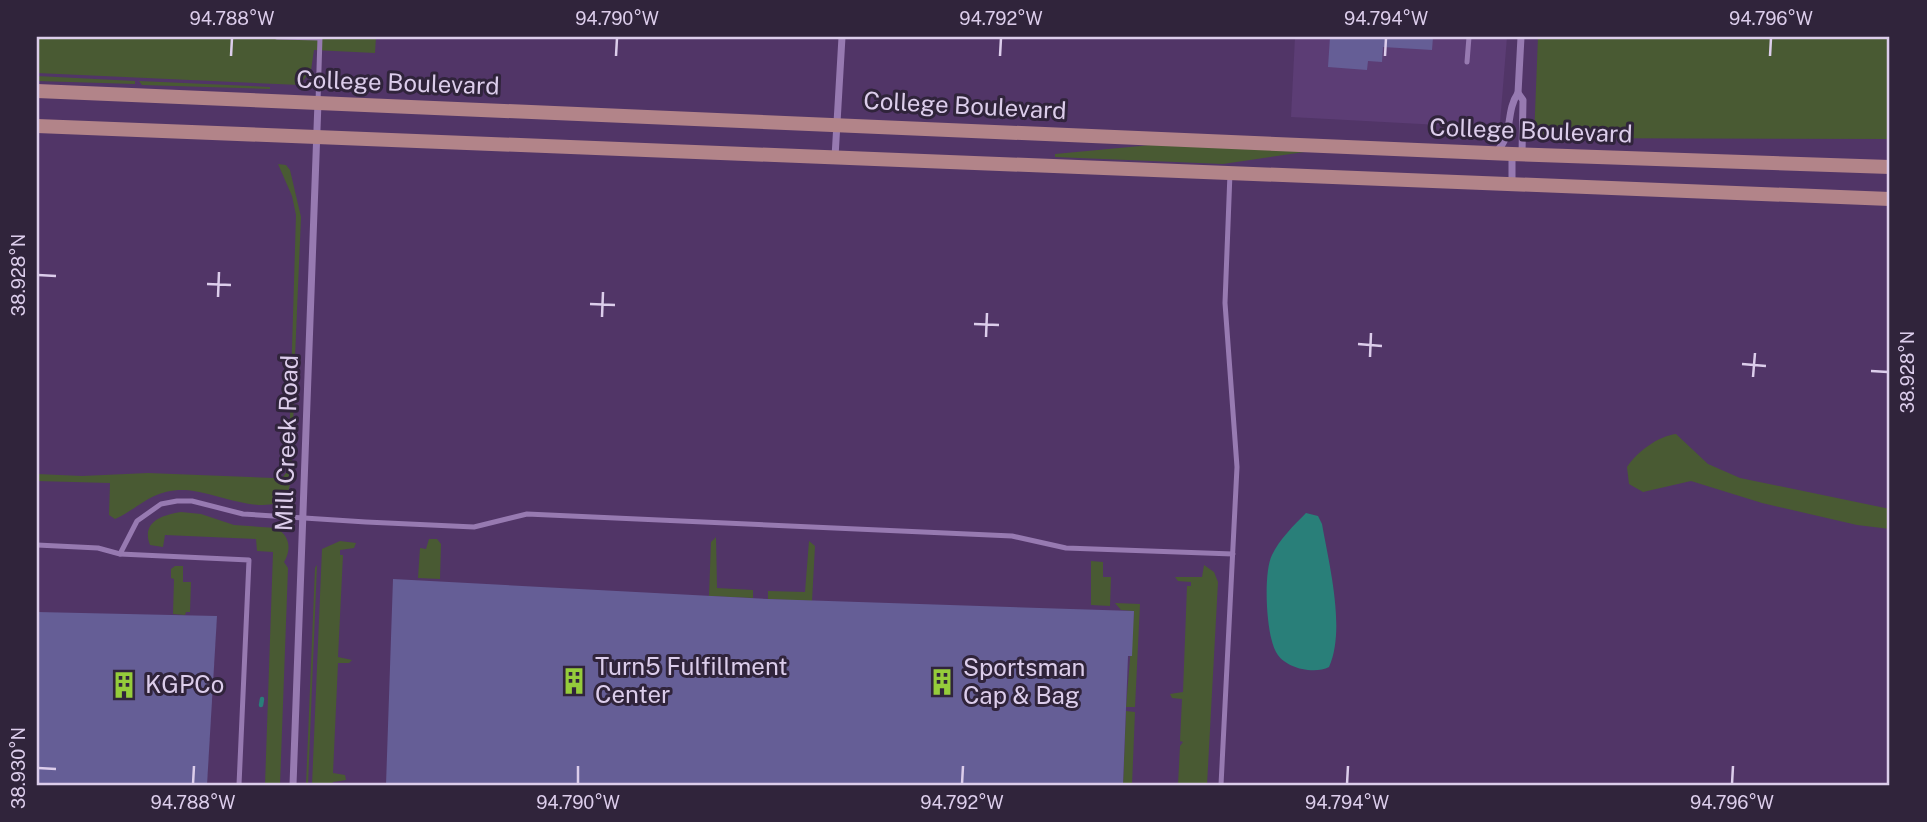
<svg xmlns="http://www.w3.org/2000/svg" width="1927" height="822" font-family="'Public Sans',sans-serif">
	<style>
		.built { fill: #5c3d75 }
		.green { fill: #495a33 }
		.water { fill: #297f79 }
		.lines { fill: none; stroke-linecap: round; stroke-linejoin: round }
		.stream { stroke: #297f79; stroke-width: 4.5 }
		.building { fill: #655e96 }
		.service { stroke: #977ab1; stroke-width: 5 }
		.minor { stroke: #977ab1; stroke-width: 7 }
		.secondary { stroke: #b28489; stroke-width: 14 }
		.ticks { fill: none; stroke: #dccdeb; stroke-width: 2.5 }
		.labels { text-anchor: middle; stroke-width: 6; stroke-linejoin: round; paint-order: stroke }
		.street-label { font-size: 24px; fill: #dccdeb; stroke: #30243b }
		.poi-label { font-size: 24px; fill: #dccdeb; stroke: #30243b; text-anchor: start }
		.neatline { fill: none; stroke: #dccdeb; stroke-width: 2.5 }
		.ticks-label { font-size: 18px; text-anchor: middle; fill: #dccdeb }
	</style>
	<rect width="100%" height="100%" fill="#513567"/>
	<!-- built -->
	<path class="built" d="M1295 37H1507L1500 123 1458 126 1291 117Z"/>
	<!-- green -->
	<g class="green">
		<path d="M37 37H376L375 53 314 50 311 70 300 85 37 73Z"/>
		<path d="M1538 37H1890V139L1534 138Z"/>
		<path d="M37 76 135 81V84L37 81Z"/>
		<path d="M139 81 270 87V89L142 85Z"/>
		<path d="M1151 145 1311 151 1223 164 1055 157V154Z"/>
		<path d="M278 164 286 165 290 170 301 217 295 357 291 367 295 371 291 480 287 497C265 518 213 491 185 490 152 489 141 507 115 519L109 515 110 483 37 481V474L82 476 148 473 273 478H282L286 473 287 459 282 454 289 449 296 215 292 196Z"/>
		<path d="M1676 434 1708 464 1740 478 1890 509V529L1857 525 1762 503 1691 481 1643 492 1629 484 1627 467C1637 452 1658 436 1676 434Z"/>
		<path d="M181 512 201 514 234 525 276 528C291 536 291 551 284 562L288 568 280 785H265L273 552 257 551 256 539 165 535 163 547 150 545C141 522 162 515 181 512Z"/>
		<path d="M716 537 717 588 753 590V598L709 596 711 542Z"/>
		<path d="M429 539H437L441 544 440 579 418 578 420 548 426 549Z"/>
		<path d="M340 541 356 543 354 548 340 550V555H343L338 657 352 660 349 663H338L333 773 345 775 346 780 333 782 332 785H312L322 549Z"/>
		<path d="M809 541 815 546 812 601 768 599V591L805 592Z"/>
		<path d="M1091 561 1103 562V577H1111L1110 606 1091 605Z"/>
		<path d="M317 565 308 785H306L315 568Z"/>
		<path d="M1204 565 1214 572 1218 582 1207 785H1178L1180 746 1183 742 1180 741 1182 699 1172 698 1170 694 1183 692 1187 586H1191V582L1178 581 1175 577H1202Z"/>
		<path d="M175 566H183V582H191L190 612H186L185 615 173 614 174 579 171 578V569Z"/>
		<path d="M1115 603 1140 604 1135 707H1126L1134 611 1121 610Z"/>
		<path d="M1126 711 1135 712 1132 785H1123Z"/>
	</g>
	<!-- water -->
	<path class="water" d="M1306 513 1318 516 1322 524C1329 564 1346 630 1329 667 1314 675 1284 668 1276 652 1266 634 1263 573 1272 555 1279 540 1294 525 1306 513Z"/>
	<g class="lines">
		<!-- stream -->
		<path class="stream" d="M261 705 262 699"/>
	</g>
	<!-- building -->
	<g class="building">
		<path d="M1330 37H1433L1432 50 1383 47 1382 62 1368 61 1367 70 1328 67Z"/>
		<path d="M393 579 768 599 1134 611 1132 656H1128L1123 785H386Z"/>
		<path d="M37 612 217 616 207 785H37Z"/>
	</g>
	<g class="lines">
		<!-- service -->
		<g class="service">
			<path d="M277 37 320 38"/>
			<path d="M1467 62 1469 37"/>
			<path d="M318 102 320 37"/>
			<path d="M37 545 98 548 120 554"/>
			<path d="M239 785 249 560 120 554 137 521 161 504 177 501H192L243 514 366 522 474 527 527 514 1012 536 1066 548 1233 554"/>
			<path d="M1221 785 1237 467 1225 303 1230 173"/>
		</g>
		<!-- minor -->
		<g class="minor">
			<path d="M1518 93 1523 100 1522 154"/>
			<path d="M1496 152C1514 135 1505 112 1518 93L1521 37"/>
			<path d="M835 157 842 37"/>
			<path d="M1512 184V154"/>
			<path d="M293 785 318 102"/>
		</g>
		<!-- secondary -->
		<g class="secondary">
			<path d="M37 91 1512 154 1890 167"/>
			<path d="M37 126 1890 199"/>
		</g>
	</g>
	<!-- ticks -->
	<path class="ticks" d="M231 56 232 38M616 56 617 38M1000 56 1001 38M1385 56 1386 38M1770 56 1771 38M38 275 56 276M207 284 231 285M218 297 219 272M590 304 615 305M602 317 603 292M974 324 999 325M986 337 987 313M1358 344 1382 346M1370 357 1371 333M1742 364 1766 366M1871 371 1888 372M1753 377 1755 353M38 768 56 769M193 784 194 766M578 784V766M962 784 963 766M1347 784 1348 766M1732 784 1733 766"/>
	<!-- icons -->
	<defs>
		<symbol id="building-bare" viewBox="-9 -9 18 18"><path d="M-4-6H4V6H1V3H-1V6H-4ZM-2.5-4.3h1.7v1.8h-1.7ZM.8-4.3h1.7v1.8H.8ZM-2.5-1h1.7V.8h-1.7ZM.8-1h1.7V.8H.8Z" fill="#95cc3b" stroke="#30243b" stroke-width="2.5" paint-order="stroke"/></symbol>
	</defs>
	<g fill-rule="evenodd">
		<use href="#building-bare" x="555" y="662" width="38" height="38"/>
		<use href="#building-bare" x="923" y="663" width="38" height="38"/>
		<use href="#building-bare" x="105" y="666" width="38" height="38"/>
	</g>
	<g class="labels">
		<!-- street labels -->
		<g class="street-label">
			<text transform="translate(398 83) rotate(2)" y="8">College Boulevard</text>
			<text transform="translate(965 106) rotate(3)" y="8">College Boulevard</text>
			<text transform="translate(1531 131) rotate(2)" y="8">College Boulevard</text>
			<text transform="translate(287 443) rotate(-88)" y="8">Mill Creek Road</text>
		</g>
		<!-- poi labels -->
		<g class="poi-label">
			<text x="595" y="675">Turn5 Fulfillment<tspan x="595" dy="28">Center</tspan></text>
			<text x="963" y="676">Sportsman<tspan x="963" dy="28">Cap &amp; Bag</tspan></text>
			<text x="145" y="693">KGPCo</text>
		</g>
	</g>
	<!-- border -->
	<rect width="1927" height="822" fill="none" stroke="#30243b" stroke-width="77"/>
	<rect x="38" y="38" width="1850" height="746" class="neatline"/>
	<g class="ticks-label">
		<text x="232" y="25">94.788°W</text>
		<text x="617" y="25">94.790°W</text>
		<text x="1001" y="25">94.792°W</text>
		<text x="1386" y="25">94.794°W</text>
		<text x="1771" y="25">94.796°W</text>
		<text transform="translate(19 275) rotate(-90)" y="6">38.928°N</text>
		<text transform="translate(1908 372) rotate(-90)" y="6">38.928°N</text>
		<text transform="translate(19 768) rotate(-90)" y="6">38.930°N</text>
		<text x="193" y="809">94.788°W</text>
		<text x="578" y="809">94.790°W</text>
		<text x="962" y="809">94.792°W</text>
		<text x="1347" y="809">94.794°W</text>
		<text x="1732" y="809">94.796°W</text>
	</g>
</svg>
